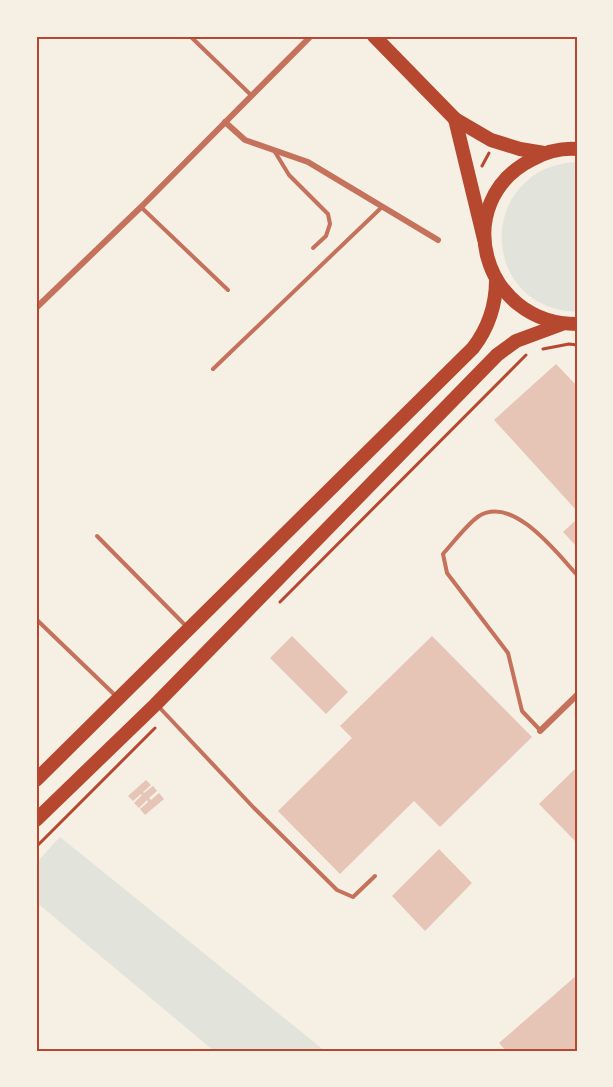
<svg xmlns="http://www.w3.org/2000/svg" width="613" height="1087" font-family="'Nunito Sans',sans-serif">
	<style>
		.green { fill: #e2e4dc }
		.building { fill: #e6c5b7 }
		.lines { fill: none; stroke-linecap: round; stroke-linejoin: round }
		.path { stroke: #b5482f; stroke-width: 3 }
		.service { stroke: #c5725c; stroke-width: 4 }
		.minor { stroke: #c5725c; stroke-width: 6 }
		.primary { stroke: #b5482f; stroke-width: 14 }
		.trunk { stroke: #b5482f; stroke-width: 14 }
		.neatline { fill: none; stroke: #b5482f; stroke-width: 2 }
	</style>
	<rect width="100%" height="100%" fill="#f6efe4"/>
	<!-- green -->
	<g class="green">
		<path d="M574 162H577V312C566 311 555 310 545 305 495 284 487 214 528 180 541 168 557 164 574 162Z"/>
		<path d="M60 837 325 1051H214L36 902V863Z"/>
	</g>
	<!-- building -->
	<g class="building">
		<path d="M556 364 577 386V511L494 420Z"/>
		<path d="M577 519V547L563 532Z"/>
		<path d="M292 636 348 692 326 714 270 658Z"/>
		<path d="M432 636 532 737 440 827 414 801 340 874 278 811 352 738 340 726Z"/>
		<path d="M577 767V843L539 804Z"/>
		<path d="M146 780 151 785 143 792 144 793 153 786 157 791 149 798 151 800 159 793 164 799 145 815 140 809 148 802 147 800 139 808 134 803 142 795 141 794 133 801 128 796Z"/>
		<path d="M439 849 472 883 425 931 392 896Z"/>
		<path d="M577 975V1051H506L499 1043Z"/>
	</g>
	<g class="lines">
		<!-- path -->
		<g class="path">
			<path d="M482 166 489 153"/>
			<path d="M543 349 569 344 577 345"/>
			<path d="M280 602 526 355"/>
			<path d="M36 847 155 728"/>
		</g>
		<!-- service -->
		<g class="service">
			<path d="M190 36 251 95"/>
			<path d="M275 152 289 175 328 214 330 224 326 236 313 248"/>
			<path d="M141 207 228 290"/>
			<path d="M213 369 382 207"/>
			<path d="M97 536 187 627"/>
			<path d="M36 619 117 697"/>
			<path d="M159 707 254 808 337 890 353 897 375 876"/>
			<path d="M540 730 522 711 508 653 447 573 443 554C453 543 467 524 479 516 513 495 557 553 577 575"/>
		</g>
		<!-- minor -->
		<g class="minor">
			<path d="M225 122 245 140 308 162 438 240"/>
			<path d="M36 308 141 207 311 36"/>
			<path d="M540 731 577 695"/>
		</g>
		<!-- primary -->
		<g class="primary">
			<path d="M374 36 455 119 491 140 520 149 544 153"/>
			<path d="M455 119 484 239"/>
		</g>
		<!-- trunk -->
		<g class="trunk">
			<path d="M577 149C562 148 546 152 533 159 448 201 482 324 577 324"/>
			<path d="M36 780 473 348C489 327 496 306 496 280"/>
			<path d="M36 820 156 704 497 355 516 341 562 324"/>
		</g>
	</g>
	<!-- border -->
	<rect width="613" height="1087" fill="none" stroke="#f6efe4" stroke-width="75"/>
	<rect x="38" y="38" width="538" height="1012" class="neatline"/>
</svg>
